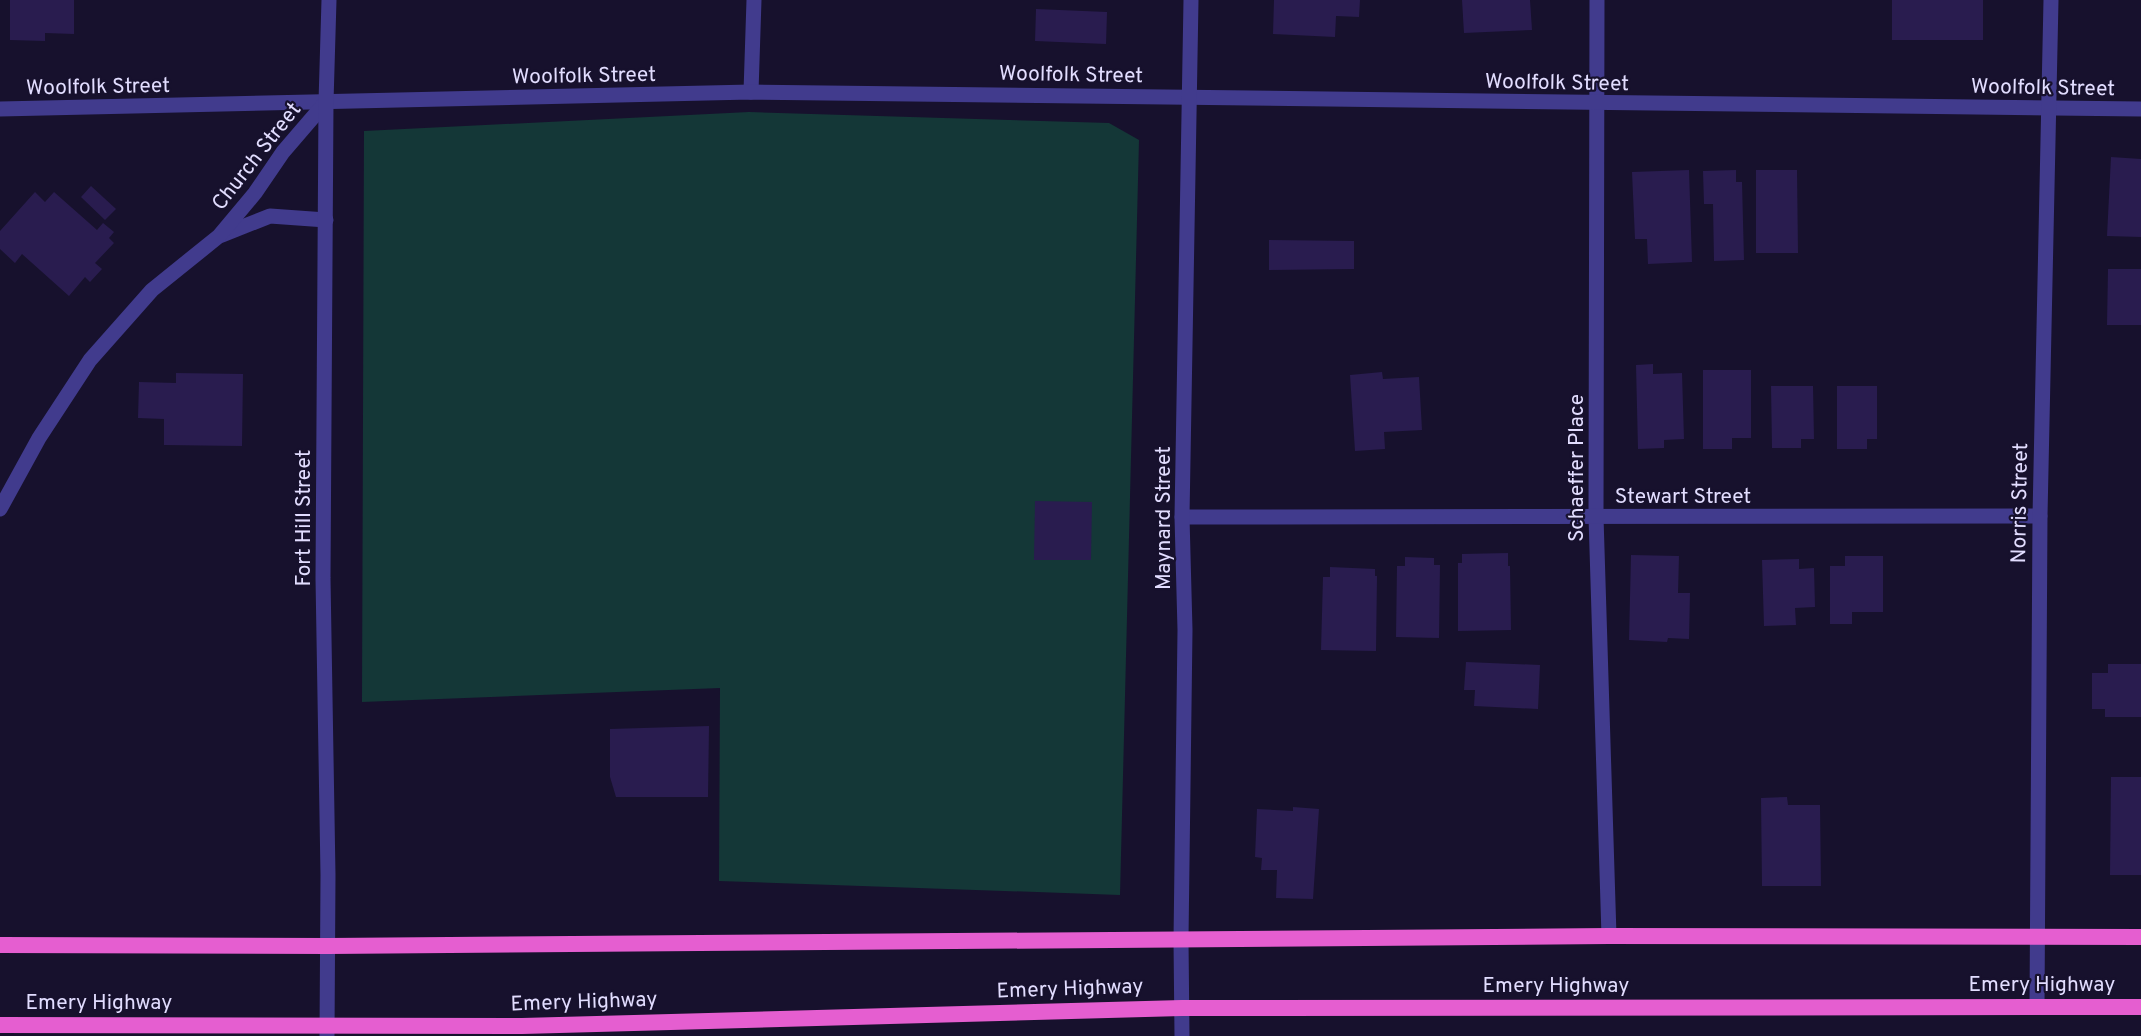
<svg xmlns="http://www.w3.org/2000/svg" width="2141" height="1036" font-family="Overpass,sans-serif">
	<style>
		.green { fill: #143737 }
		.building { fill: #291c4f }
		.lines { fill: none; stroke-linecap: round; stroke-linejoin: round }
		.minor { stroke: #413b8d; stroke-width: 15 }
		.tertiary { stroke: #413b8d; stroke-width: 15 }
		.trunk { stroke: #e55ed0; stroke-width: 16 }
		.labels { text-anchor: middle; stroke-width: 4.5; stroke-linejoin: round; paint-order: stroke }
		.street-label { font-size: 21px; fill: #e2ddff; stroke: #17112d }
	</style>
	<rect width="100%" height="100%" fill="#17112d"/>
	<!-- green -->
	<path class="green" d="M749 112 1109 123 1139 140 1120 895 719 881 720 688 362 702 364 131Z"/>
	<!-- building -->
	<g class="building">
		<path d="M10 0H74V34L45 33V41L10 40Z"/>
		<path d="M1274 0H1360L1359 17 1336 16 1335 37 1273 34Z"/>
		<path d="M1462 0H1530L1532 30 1464 33Z"/>
		<rect x="1892" y="0" width="91" height="40"/>
		<path d="M1036 9 1107 12 1106 44 1035 41Z"/>
		<path d="M2111 157 2141 159V237L2107 236Z"/>
		<path d="M1689 170 1692 262 1648 264 1647 239H1635L1632 172Z"/>
		<path d="M1736 170V182H1742L1744 260 1714 261 1713 204H1704L1703 171Z"/>
		<path d="M1756 170H1797L1798 253H1756Z"/>
		<path d="M91 186 116 209 105 220 81 197Z"/>
		<path d="M35 192 45 202 54 192 97 230 103 223 114 232 109 238 114 243 95 263 102 269 90 282 85 277 69 296 22 254 15 263 0 249V231Z"/>
		<path d="M1269 240 1354 241V269L1269 270Z"/>
		<path d="M2108 269H2141V325H2107Z"/>
		<path d="M1653 364V374L1682 373 1684 439 1664 440V448L1638 449 1636 365Z"/>
		<path d="M1703 370H1751V438H1732V449H1703Z"/>
		<path d="M1382 372 1383 379 1419 377 1422 430 1384 432 1385 449 1355 451 1350 375Z"/>
		<path d="M176 373 243 374 242 446 164 445V419L138 418 139 382 176 383Z"/>
		<path d="M1771 386H1813L1814 439H1801V448H1772Z"/>
		<path d="M1837 386H1877V439H1867V449H1837Z"/>
		<path d="M1035 501 1092 502 1091 560H1034Z"/>
		<path d="M1508 553V566H1510L1511 630 1458 631V563H1462V554Z"/>
		<path d="M1631 555 1679 556 1678 593H1690L1689 639 1668 638 1667 642 1629 640Z"/>
		<path d="M1845 556H1883V612H1852V624H1830V566H1845Z"/>
		<path d="M1405 557 1434 558V565H1440L1439 638 1396 637 1397 566H1405Z"/>
		<path d="M1799 559V569L1814 568 1815 607 1795 608 1796 625 1764 626 1762 560Z"/>
		<path d="M1330 567 1375 569V576H1377L1376 651 1321 650 1323 577H1330Z"/>
		<path d="M1466 662 1540 665 1538 709 1474 706 1475 690H1464Z"/>
		<path d="M2108 664H2141V717H2105V709H2092V673H2108Z"/>
		<path d="M709 726 708 797H616L610 777V729Z"/>
		<path d="M2111 777H2141V875H2110Z"/>
		<path d="M1787 797 1788 805H1820L1821 886H1762L1761 798Z"/>
		<path d="M1293 807 1319 809 1313 899 1276 898 1277 870H1261L1262 858 1255 857 1257 809 1293 811Z"/>
	</g>
	<g class="lines">
		<!-- minor -->
		<g class="minor">
			<path d="M1597 0 1596 517 1609 936"/>
			<path d="M751 92 754 0"/>
			<path d="M0 109 751 92 2141 109"/>
			<path d="M222 235 270 216 326 220"/>
			<path d="M0 509 39 438 90 360 152 290 219 236 255 193 283 152 326 102"/>
			<path d="M1182 517 2040 516"/>
			<path d="M1181 940 1182 1036"/>
			<path d="M2037 1006 2040 516 2051 0"/>
			<path d="M327 1036 328 875 323 578 326 102 329 0"/>
		</g>
		<!-- tertiary -->
		<path class="tertiary" d="M1181 940 1185 630 1182 517 1191 0"/>
		<!-- trunk -->
		<g class="trunk">
			<path d="M0 945 328 946 1609 936 2141 937"/>
			<path d="M0 1025 522 1026 1182 1008 2141 1007"/>
		</g>
	</g>
	<g class="labels">
		<!-- street labels -->
		<g class="street-label">
			<text transform="translate(1071 74) rotate(1)" y="7">Woolfolk Street</text>
			<text transform="translate(584 75) rotate(-1)" y="7">Woolfolk Street</text>
			<text transform="translate(1557 82) rotate(1)" y="7">Woolfolk Street</text>
			<text transform="translate(98 86) rotate(-1)" y="7">Woolfolk Street</text>
			<text transform="translate(2043 87) rotate(1)" y="7">Woolfolk Street</text>
			<text transform="translate(256 156) rotate(-52)" y="7">Church Street</text>
			<text transform="translate(1576 468) rotate(-90)" y="7">Schaeffer Place</text>
			<text x="1683" y="503">Stewart Street</text>
			<text transform="translate(2019 503) rotate(-89)" y="7">Norris Street</text>
			<text transform="translate(303 518) rotate(-90)" y="7">Fort Hill Street</text>
			<text transform="translate(1163 518) rotate(-90)" y="7">Maynard Street</text>
			<text x="2042" y="991">Emery Highway</text>
			<text x="1556" y="992">Emery Highway</text>
			<text transform="translate(1070 988) rotate(-2)" y="7">Emery Highway</text>
			<text transform="translate(584 1001) rotate(-2)" y="7">Emery Highway</text>
			<text x="99" y="1009">Emery Highway</text>
		</g>
	</g>
</svg>
